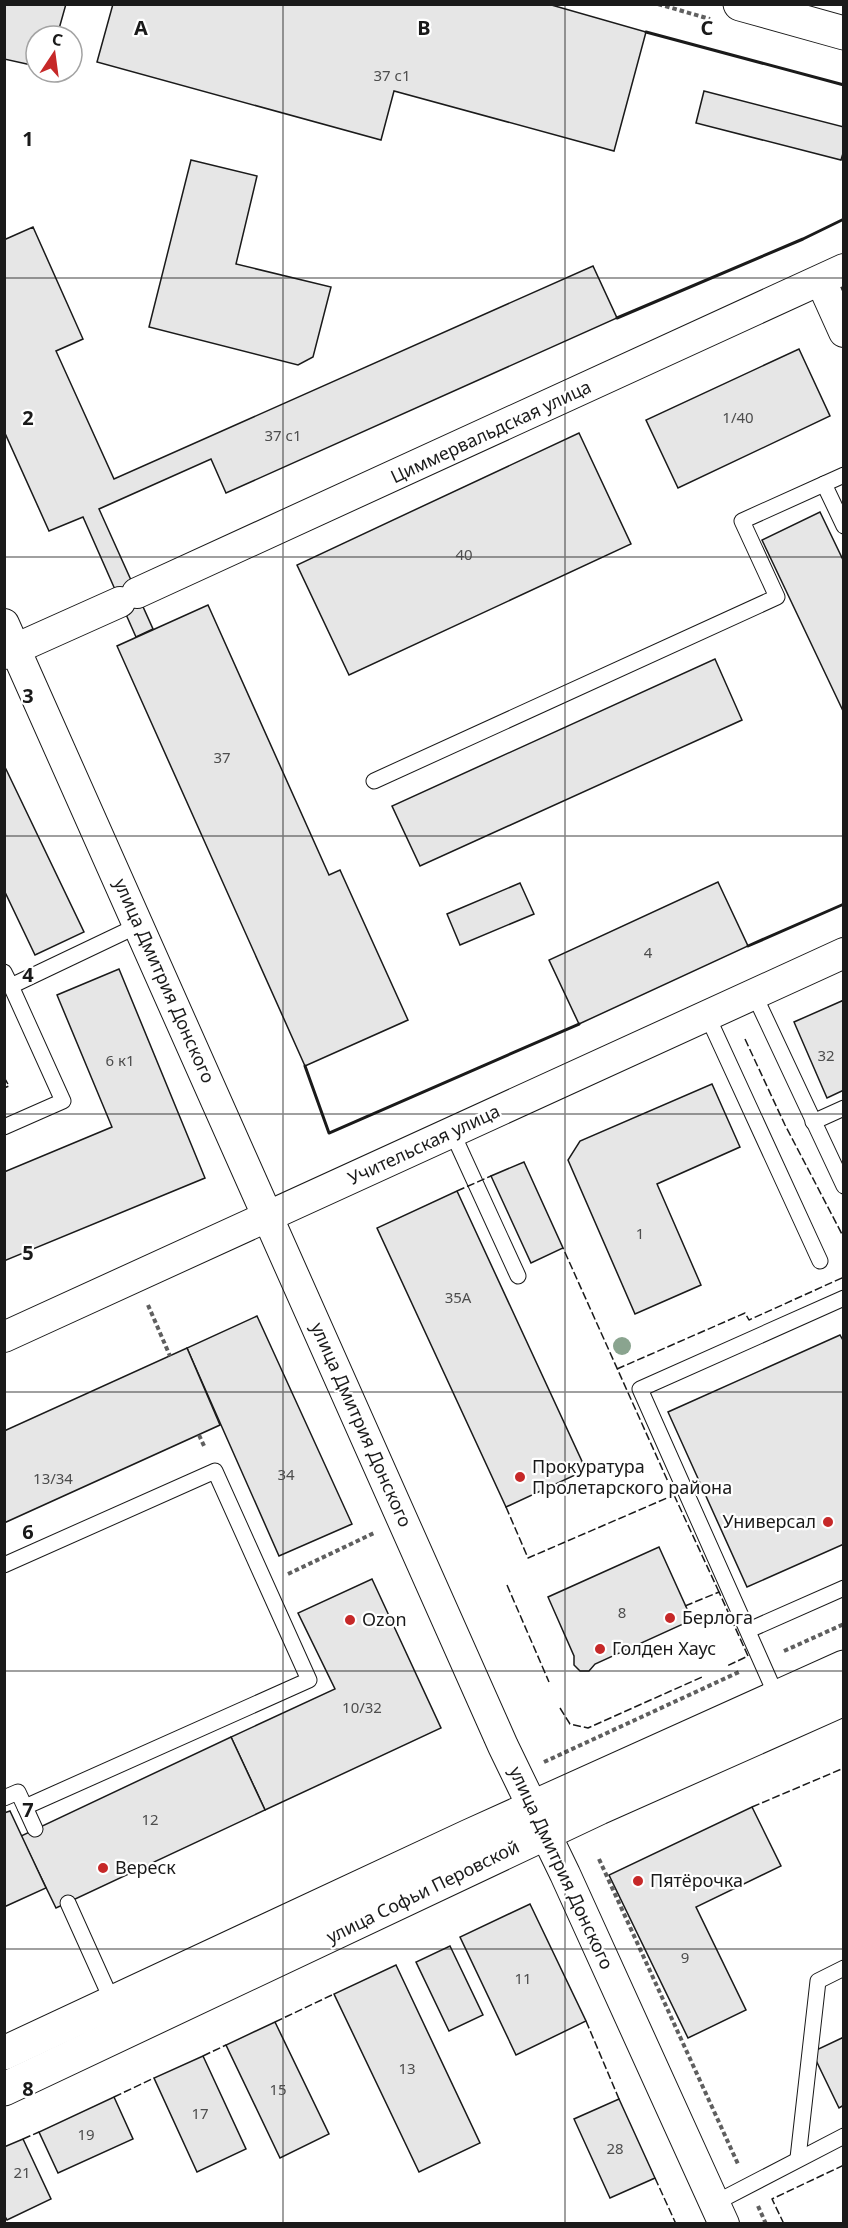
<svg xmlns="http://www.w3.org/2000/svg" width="848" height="2228" font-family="'Noto Sans',sans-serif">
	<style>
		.building { fill: #e6e6e6; stroke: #1a1a1a; stroke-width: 1.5 }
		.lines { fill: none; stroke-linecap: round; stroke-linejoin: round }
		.service-casing { stroke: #1a1a1a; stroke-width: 17 }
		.minor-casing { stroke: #1a1a1a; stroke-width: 32 }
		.tertiary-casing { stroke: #1a1a1a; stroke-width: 35 }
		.primary-casing { stroke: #1a1a1a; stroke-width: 35 }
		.path { stroke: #5f5f5f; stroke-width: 4; stroke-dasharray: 4.5 3; stroke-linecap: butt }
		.service { stroke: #fff; stroke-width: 15 }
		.minor { stroke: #fff; stroke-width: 30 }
		.tertiary { stroke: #fff; stroke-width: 33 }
		.primary { stroke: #fff; stroke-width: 33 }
		.fence { stroke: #1a1a1a; stroke-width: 1.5; stroke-dasharray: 8 3; stroke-linecap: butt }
		.wall { stroke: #1a1a1a; stroke-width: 3 }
		.tree { fill: #8aa48f }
		.grid { fill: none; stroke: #1a1a1a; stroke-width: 1.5; stroke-opacity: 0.55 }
		.poi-dot { fill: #c62828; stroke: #fff; stroke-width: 2 }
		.labels { text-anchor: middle; stroke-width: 4.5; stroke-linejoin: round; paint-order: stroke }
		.number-label { font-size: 15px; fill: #4d4d4d }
		.street-label { font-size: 18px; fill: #1a1a1a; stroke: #fff }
		.poi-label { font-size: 18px; fill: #1a1a1a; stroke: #fff; text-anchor: start }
		.grid-label { font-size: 20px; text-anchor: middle; font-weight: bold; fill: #1a1a1a; stroke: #fff; stroke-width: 4.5; stroke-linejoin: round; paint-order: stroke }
	</style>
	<rect width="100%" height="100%" fill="#fff"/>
	<!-- building -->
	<g class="building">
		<path d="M4 4H66L57 36H36V66L4 59Z"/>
		<path d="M113 4H548L646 32 614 151 394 91 381 140 97 62Z"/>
		<path d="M704 91 844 127V150L841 160 696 123Z"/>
		<path d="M191 160 257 176 236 264 331 287 313 357 298 365 149 327Z"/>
		<path d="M33 227 83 339 56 351 114 479 593 266 617 318 226 493 211 459 99 509 153 629 136 637 83 517 49 531 4 431V236L6 239Z"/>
		<path d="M799 349 830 416 678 488 646 420Z"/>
		<path d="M579 433 631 544 349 675 297 565Z"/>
		<path d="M820 512 844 562V713L762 540Z"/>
		<path d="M208 605 329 875 340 870 408 1020 305 1066 117 646Z"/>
		<path d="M715 659 742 720 420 866 392 806Z"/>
		<path d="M4 765 84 932 35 955 4 890Z"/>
		<path d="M718 882 748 946 579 1024 549 960Z"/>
		<path d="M520 883 534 914 460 945 447 914Z"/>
		<path d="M119 969 205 1178 4 1261V1172L112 1127 57 995Z"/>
		<path d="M844 1000V1090L827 1098 794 1022Z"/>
		<path d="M712 1084 740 1147 657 1184 701 1285 635 1314 568 1160 580 1141Z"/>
		<path d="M524 1162 563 1248 531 1263 491 1176Z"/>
		<path d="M457 1191 586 1470 506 1507 377 1228Z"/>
		<path d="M257 1316 352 1524 279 1556 187 1348Z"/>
		<path d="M840 1335 844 1342V1544L747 1587 668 1412Z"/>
		<path d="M187 1348 220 1425 4 1523V1431Z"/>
		<path d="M659 1547 692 1620 595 1664 589 1671H580L574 1665V1656L548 1597Z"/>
		<path d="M372 1579 441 1728 265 1810 231 1737 335 1689 298 1613Z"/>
		<path d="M231 1737 265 1810 56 1908 21 1836Z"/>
		<path d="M752 1807 781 1866 696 1907 746 2010 688 2038 609 1875Z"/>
		<path d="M10 1811 46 1888 4 1907V1813Z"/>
		<path d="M530 1904 586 2021 516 2055 460 1937Z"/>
		<path d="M450 1946 483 2015 449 2031 416 1962Z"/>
		<path d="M396 1965 480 2143 419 2172 334 1994Z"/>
		<path d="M275 2022 329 2134 280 2158 226 2045Z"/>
		<path d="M844 2037V2105L839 2108 812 2052Z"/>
		<path d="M203 2056 246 2149 197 2172 154 2078Z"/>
		<path d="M114 2097 133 2139 58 2173 39 2132Z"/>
		<path d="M619 2099 655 2178 610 2198 574 2119Z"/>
		<path d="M23 2139 51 2199 7 2220 4 2215V2147Z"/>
	</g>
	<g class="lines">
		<defs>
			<g id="service">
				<path d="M844 475 824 484 844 526"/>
				<path d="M374 781 777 597 742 521 824 484"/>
				<path d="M4 972 11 986 139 925"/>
				<path d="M754 994 844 1186"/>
				<path d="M707 1015 820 1261"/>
				<path d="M813 1122 844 1108"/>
				<path d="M4 1127 63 1101 11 986"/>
				<path d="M452 1132 518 1276"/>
				<path d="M4 1565 215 1471 309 1680 25 1807 18 1792 4 1798"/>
				<path d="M749 1630 844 1588"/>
				<path d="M777 1697 640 1389 844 1298"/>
				<path d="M25 1807 35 1829"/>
				<path d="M68 1903 113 2003"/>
				<path d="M798 2158 818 1981 844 1968"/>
				<path d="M715 2203 844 2136"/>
			</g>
			<g id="minor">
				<path d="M821 281 844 332"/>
				<path d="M137 593 844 269"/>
				<path d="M4 624 503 1746 565 1874 724 2224"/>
				<path d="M4 654 120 602"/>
				<path d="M4 1337 844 953"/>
			</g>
			<path id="tertiary" d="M740 4 844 33"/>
			<g id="primary">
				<path d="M4 2053 469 1836 844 1667"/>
				<path d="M4 2089 599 1808 844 1699"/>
			</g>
		</defs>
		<!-- service casing -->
		<use href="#service" class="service-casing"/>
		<!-- minor casing -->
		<use href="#minor" class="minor-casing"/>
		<!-- tertiary casing -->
		<use href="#tertiary" class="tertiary-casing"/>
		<!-- primary casing -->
		<use href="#primary" class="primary-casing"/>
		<!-- path -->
		<g class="path">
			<path d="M658 4 710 19"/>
			<path d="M148 1305 170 1356"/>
			<path d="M199 1435 205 1448"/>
			<path d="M288 1574 374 1533"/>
			<path d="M784 1651 844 1624"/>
			<path d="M544 1762 739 1672"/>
			<path d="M599 1859 738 2164"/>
			<path d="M758 2206 766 2224"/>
		</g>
		<!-- service -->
		<use href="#service" class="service"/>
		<!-- minor -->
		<use href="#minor" class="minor"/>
		<!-- tertiary -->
		<use href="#tertiary" class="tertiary"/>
		<!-- primary -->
		<use href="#primary" class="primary"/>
		<!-- fence -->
		<g class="fence">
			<path d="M745 1039 785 1125 844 1238"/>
			<path d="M4 1077 9 1086 4 1088"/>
			<path d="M457 1191 491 1176"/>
			<path d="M617 1369 745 1313 749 1320 844 1277"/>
			<path d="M674 1495 719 1592"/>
			<path d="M506 1507 528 1558 674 1495 563 1248"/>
			<path d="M507 1585 549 1682"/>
			<path d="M685 1606 719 1592 748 1656 727 1666"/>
			<path d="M560 1708 570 1724 588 1728 702 1677"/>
			<path d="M752 1807 844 1768"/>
			<path d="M586 2021 619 2099"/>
			<path d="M275 2022 334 1994"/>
			<path d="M203 2056 226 2045"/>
			<path d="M114 2097 154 2078"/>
			<path d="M23 2139 39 2132"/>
			<path d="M655 2178 676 2224"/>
			<path d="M784 2224 772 2199 844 2165"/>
		</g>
		<!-- wall -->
		<g class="wall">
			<path d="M646 32 844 85"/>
			<path d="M617 318 803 239 844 219"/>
			<path d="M748 946 844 904"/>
			<path d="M305 1066 329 1133 579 1024"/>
		</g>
	</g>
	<!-- trees -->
	<circle class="tree" cx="622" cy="1346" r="9"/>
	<!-- grid -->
	<path class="grid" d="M283 4V2224M565 4V2224M4 278H844M4 557H844M4 836H844M4 1114H844M4 1392H844M4 1671H844M4 1949H844"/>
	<!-- markers -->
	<g class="poi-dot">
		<circle cx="520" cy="1477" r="6"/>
		<circle cx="828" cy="1522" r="6"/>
		<circle cx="670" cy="1618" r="6"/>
		<circle cx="350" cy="1620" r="6"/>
		<circle cx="600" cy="1649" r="6"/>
		<circle cx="103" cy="1868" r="6"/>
		<circle cx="638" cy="1881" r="6"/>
	</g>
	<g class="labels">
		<!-- number labels -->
		<g class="number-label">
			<text x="392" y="81">37 с1</text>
			<text x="738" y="423">1/40</text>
			<text x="283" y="441">37 с1</text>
			<text x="464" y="560">40</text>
			<text x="222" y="763">37</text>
			<text x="648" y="958">4</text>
			<text x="826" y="1061">32</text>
			<text x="120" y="1066">6 к1</text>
			<text x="640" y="1239">1</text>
			<text x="458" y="1303">35А</text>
			<text x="286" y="1480">34</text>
			<text x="53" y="1484">13/34</text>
			<text x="622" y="1618">8</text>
			<text x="362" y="1713">10/32</text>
			<text x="150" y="1825">12</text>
			<text x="685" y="1963">9</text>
			<text x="523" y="1984">11</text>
			<text x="407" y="2074">13</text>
			<text x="278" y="2095">15</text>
			<text x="200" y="2119">17</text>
			<text x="86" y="2140">19</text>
			<text x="615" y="2154">28</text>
			<text x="22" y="2178">21</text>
		</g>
		<!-- street labels -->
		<g class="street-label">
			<text transform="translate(491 432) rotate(-25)" y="6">Циммервальдская улица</text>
			<text transform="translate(164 981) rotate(66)" y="6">улица Дмитрия Донского</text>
			<text transform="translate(424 1145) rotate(-25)" y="6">Учительская улица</text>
			<text transform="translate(361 1425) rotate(66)" y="6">улица Дмитрия Донского</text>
			<text transform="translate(561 1868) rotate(65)" y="6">улица Дмитрия Донского</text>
			<text transform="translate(423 1892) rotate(-26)" y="6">улица Софьи Перовской</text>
		</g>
		<!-- poi labels -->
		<g class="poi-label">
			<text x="532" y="1473">Прокуратура<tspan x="532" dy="21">Пролетарского района</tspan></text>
			<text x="816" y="1528" text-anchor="end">Универсал</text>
			<text x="682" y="1624">Берлога</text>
			<text x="362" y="1626">Ozon</text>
			<text x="612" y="1655">Голден Хаус</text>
			<text x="115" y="1874">Вереск</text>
			<text x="650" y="1887">Пятёрочка</text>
		</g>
	</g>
	<g class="grid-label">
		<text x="141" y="35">A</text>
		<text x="424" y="35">B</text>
		<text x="707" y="35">C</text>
		<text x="28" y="146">1</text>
		<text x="28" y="425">2</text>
		<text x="28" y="703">3</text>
		<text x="28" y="982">4</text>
		<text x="28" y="1260">5</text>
		<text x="28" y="1539">6</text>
		<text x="28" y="1817">7</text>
		<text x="28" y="2096">8</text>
	</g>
	<!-- border -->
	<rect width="848" height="2228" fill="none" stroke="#1a1a1a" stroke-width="12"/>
	<!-- north arrow -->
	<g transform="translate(54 54) rotate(13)"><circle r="28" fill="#ffffff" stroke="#a3a3a3" stroke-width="1.5"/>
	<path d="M0-4.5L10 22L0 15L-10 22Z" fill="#c62828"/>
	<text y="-9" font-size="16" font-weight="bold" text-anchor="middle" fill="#1a1a1a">С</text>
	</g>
</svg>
